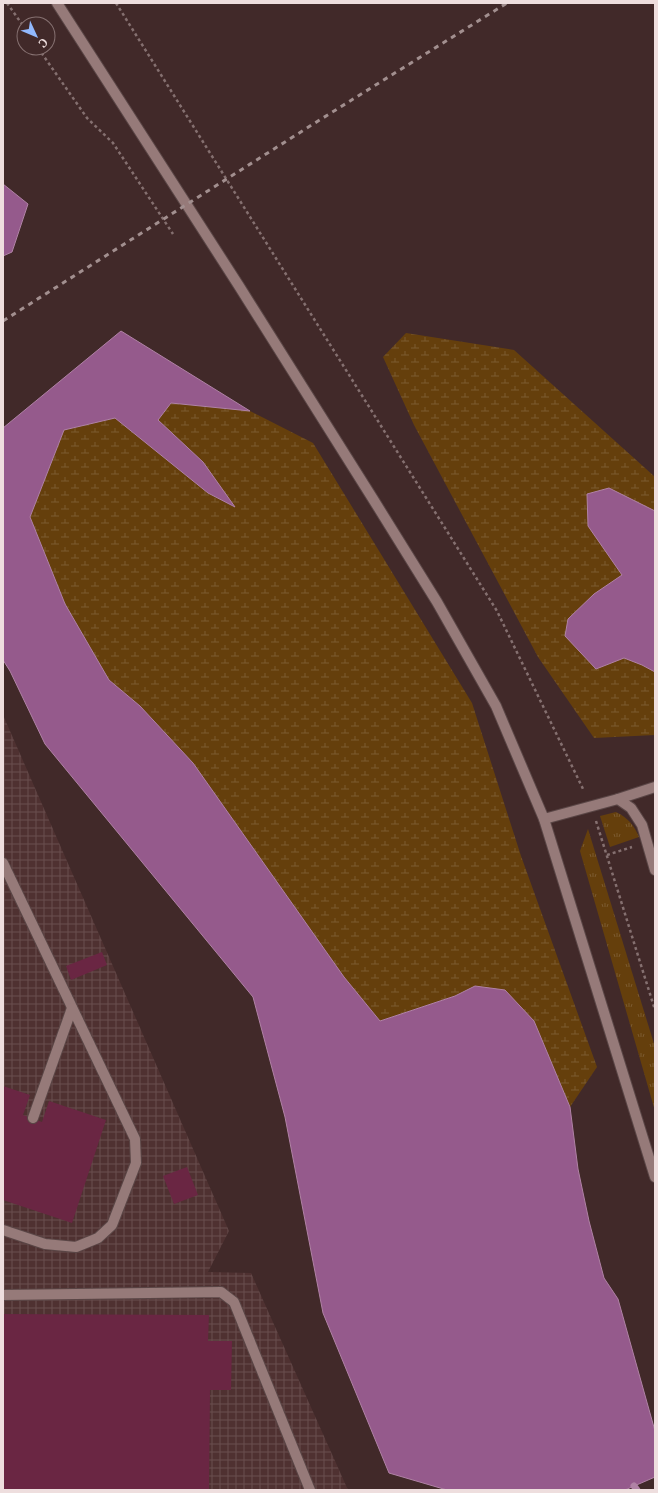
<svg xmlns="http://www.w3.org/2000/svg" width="658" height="1493" font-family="Merriweather,serif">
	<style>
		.industrial { fill: url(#industrial-grid) }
		.grass { fill: url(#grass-tufts) }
		.wetland { fill: url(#wetland-marsh) }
		.water { fill: #955a8c; stroke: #b082a5 }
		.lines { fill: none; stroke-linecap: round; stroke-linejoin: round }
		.stream { stroke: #b082a5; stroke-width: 7 }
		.building { fill: #6a2643 }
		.lane-casing { stroke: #5a4646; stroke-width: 12 }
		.secondary-casing { stroke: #5a4646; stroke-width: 12 }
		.path { stroke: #857070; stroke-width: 2.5; stroke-dasharray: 3 3; stroke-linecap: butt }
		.lane { stroke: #967a79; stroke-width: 10 }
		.secondary { stroke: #967a79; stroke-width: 10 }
		.rail { stroke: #a28f8f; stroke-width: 3; stroke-dasharray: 5 5; stroke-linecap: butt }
	</style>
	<defs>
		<pattern id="industrial-grid" width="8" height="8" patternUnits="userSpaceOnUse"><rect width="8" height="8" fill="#4f3131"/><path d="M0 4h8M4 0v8" fill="none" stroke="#694e4e"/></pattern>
		<pattern id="grass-tufts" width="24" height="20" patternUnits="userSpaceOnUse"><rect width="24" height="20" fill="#653f0c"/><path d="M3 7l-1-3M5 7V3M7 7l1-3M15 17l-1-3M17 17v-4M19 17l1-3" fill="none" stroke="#7b5a2f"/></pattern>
		<pattern id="wetland-marsh" width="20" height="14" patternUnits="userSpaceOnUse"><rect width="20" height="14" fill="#653f0c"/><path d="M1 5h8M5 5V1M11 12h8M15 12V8" fill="none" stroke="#7b5a2f"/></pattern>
	</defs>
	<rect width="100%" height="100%" fill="#412929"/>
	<!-- industrial -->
	<path class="industrial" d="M3 715 229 1231 208 1272 251 1273 348 1490H3Z"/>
	<!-- grass -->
	<g class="grass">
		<path d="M616 812C628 818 634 825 639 837L610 847 600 816Z"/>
		<path d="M588 829 655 1047V1111L580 851Z"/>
	</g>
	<!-- wetland -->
	<g class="wetland">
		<path d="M406 333 514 350 655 477V735L594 738 538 657 414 425 383 357Z"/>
		<path d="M171 403 250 411 313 443 472 703 521 856 597 1067 570 1107 534 1021 475 986 455 996 380 1021 344 977 193 763 140 706 109 680 65 604 30 517 64 430 115 418 208 493 234 507 203 462 158 420Z"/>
	</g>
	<!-- water -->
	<g class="water">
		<path d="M3 184 28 204 12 252 3 256Z"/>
		<path d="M121 331 250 411 171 403 158 420 203 462 235 507 208 493 115 418 64 430 30 517 65 604 109 680 140 706 193 763 344 977 380 1021 455 996 475 986 505 990 534 1021 570 1107 578 1169 589 1221 604 1278 618 1299 655 1431V1477L625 1490H447L389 1473 323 1313 285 1117 253 997 45 744 10 671 3 660V428Z"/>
		<path d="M609 488 655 511V672L642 665 624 658 596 669 565 636 568 619 594 594 622 575 588 526 587 494Z"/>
	</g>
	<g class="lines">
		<!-- stream -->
		<path class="stream" d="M634 1486 637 1490"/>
	</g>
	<!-- building -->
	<g class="building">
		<path d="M102 952 107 965 71 980 66 966Z"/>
		<path d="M3 1086 30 1095 23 1115 42 1122 49 1101 106 1120 72 1223 3 1200Z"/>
		<path d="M187 1167 198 1195 174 1204 163 1176Z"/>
		<path d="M3 1314 209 1315 208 1341H232L231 1390H210L209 1490H3Z"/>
	</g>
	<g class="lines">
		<defs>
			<g id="lane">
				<path d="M618 799 655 787"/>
				<path d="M544 819 618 799 631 808 642 825 655 870"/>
				<path d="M3 863 135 1139 136 1163 112 1225 98 1238 76 1247 45 1244 3 1230"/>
				<path d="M33 1118 72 1008"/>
				<path d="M3 1295 221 1292 234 1302 310 1490"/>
			</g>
			<path id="secondary" d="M57 3 239 286 373 499 437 602 496 706 544 819 655 1177"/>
		</defs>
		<!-- lane casing -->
		<use href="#lane" class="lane-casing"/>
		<!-- secondary casing -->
		<use href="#secondary" class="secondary-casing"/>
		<!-- path -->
		<g class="path">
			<path d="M7 3 24 27"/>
			<path d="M116 3 497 611 584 791"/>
			<path d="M38 48 87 118 113 143 173 234"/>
			<path d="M596 821 655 1010"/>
			<path d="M607 855 632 847"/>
		</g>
		<!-- lane -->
		<use href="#lane" class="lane"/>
		<!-- secondary -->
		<use href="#secondary" class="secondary"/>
		<!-- rail -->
		<path class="rail" d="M3 321 318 121 507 3"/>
	</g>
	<!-- border -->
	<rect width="658" height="1493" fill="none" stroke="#eedede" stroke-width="8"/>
	<!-- north arrow -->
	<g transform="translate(36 36) rotate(134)"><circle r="19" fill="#412929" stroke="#867171"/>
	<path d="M0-3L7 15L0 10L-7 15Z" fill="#91b8fd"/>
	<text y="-6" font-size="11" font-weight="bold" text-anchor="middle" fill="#eedede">С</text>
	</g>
</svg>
